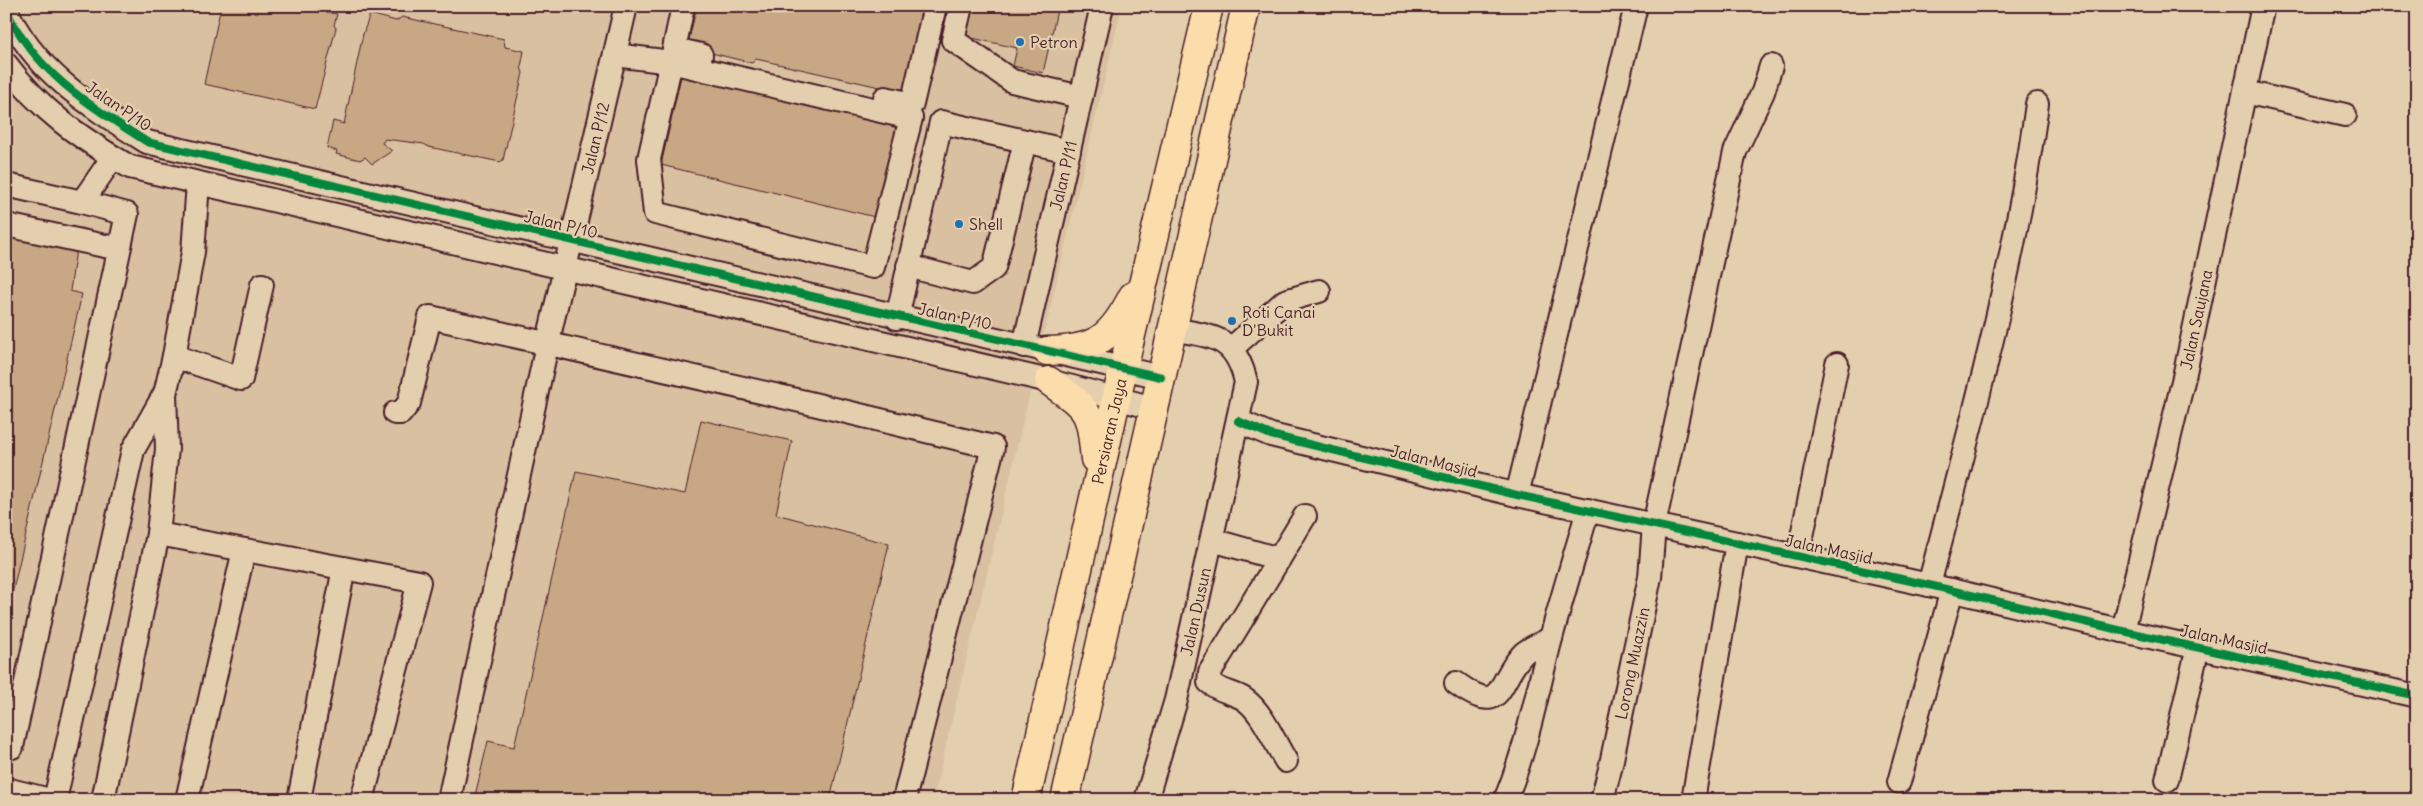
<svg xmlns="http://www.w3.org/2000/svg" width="2423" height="806" font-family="Delius,sans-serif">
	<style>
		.built { fill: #d8c0a0 }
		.building { fill: #c8a785; stroke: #4a1f2b }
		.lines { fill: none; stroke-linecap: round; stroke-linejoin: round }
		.minor-casing { stroke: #4a1f2b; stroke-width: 26 }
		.major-casing { stroke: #4a1f2b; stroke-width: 31 }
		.minor { stroke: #e3cfae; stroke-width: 22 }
		.major { stroke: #fbdcab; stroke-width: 28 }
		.cycleway-casing { stroke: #e3cfae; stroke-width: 11 }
		.cycleway { stroke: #00873e; stroke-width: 8 }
		.poi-dot { fill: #1f6fb2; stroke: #e3cfae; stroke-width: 2 }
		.labels { text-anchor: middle; stroke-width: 4.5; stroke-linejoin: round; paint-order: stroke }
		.poi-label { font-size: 16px; fill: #4a1f2b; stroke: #e3cfae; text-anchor: start }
		.street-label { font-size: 16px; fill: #4a1f2b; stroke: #e3cfae }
	</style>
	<rect width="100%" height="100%" fill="#e3cfae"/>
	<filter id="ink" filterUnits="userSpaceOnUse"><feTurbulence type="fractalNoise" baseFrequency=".02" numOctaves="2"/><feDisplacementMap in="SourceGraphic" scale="10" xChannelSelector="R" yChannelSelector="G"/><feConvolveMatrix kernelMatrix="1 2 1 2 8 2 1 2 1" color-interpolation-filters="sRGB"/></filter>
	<g filter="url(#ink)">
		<!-- built -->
		<path class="built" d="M6 6H1122L933 800H6Z"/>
		<!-- building -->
		<g class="building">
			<path d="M221 6H322L321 11 337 14 334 25 336 28 315 109 204 84Z"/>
			<path d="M697 6H925L906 93 756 59 752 63 687 47Z"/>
			<path d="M970 6H1058L1043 73 1013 66 1017 48 963 36Z"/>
			<path d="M370 14 396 21 402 17 504 39 505 47 524 51 521 67 523 73 503 160 500 162 429 147 424 144 385 139 382 143 392 151 372 164 365 157 360 160 336 154 337 151 327 148 333 121 344 124 363 34Z"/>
			<path d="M682 72 898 121 875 217 661 165Z"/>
			<path d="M6 235 76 250 70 291 82 294 6 620Z"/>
			<path d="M701 420 792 441 776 514 889 544 830 800H474L488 741 514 747 576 471 685 494Z"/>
		</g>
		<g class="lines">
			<defs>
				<g id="minor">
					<path d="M683 6 674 49 701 55"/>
					<path d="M961 6 953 40 1012 81 1081 97"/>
					<path d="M6 9C34 72 92 107 147 142L1161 377"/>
					<path d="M615 55 671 62 911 118 873 267 655 213 649 159 671 62"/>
					<path d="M6 64C41 111 80 138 130 167L1049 381 1154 408"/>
					<path d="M2245 92 2345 115"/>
					<path d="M885 98 912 104 935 6"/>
					<path d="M6 185 82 202 113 157"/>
					<path d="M6 225 119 249"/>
					<path d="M908 266 973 283 994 268 1025 141"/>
					<path d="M897 318 941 122 1069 151"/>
					<path id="s1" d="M1024 346 1102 6"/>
					<path d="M1232 348 1285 301 1319 291"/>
					<path d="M174 356 241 379 262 285"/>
					<path d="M395 413H401L409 403 430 317 805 402 993 447 904 800"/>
					<path d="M1238 421 1271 435 1517 495 1929 585 2123 631 2417 696"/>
					<path d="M1517 495 1636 6"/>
					<path d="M158 534 419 582 362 800"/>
					<path d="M1212 540 1279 559 1210 672 1209 682C1220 692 1233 692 1244 699 1263 712 1274 742 1286 761"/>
					<path d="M1798 556 1837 364"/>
					<path d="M1279 559 1305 516"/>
					<path d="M1929 585C1971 425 2015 268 2037 104"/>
					<path id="s2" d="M2123 631 2184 377 2263 6"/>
					<path d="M1456 683C1506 719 1495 682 1524 653 1531 647 1543 643 1551 638"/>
					<path d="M6 745 12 747 127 214 82 202"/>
					<path d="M2167 780 2198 647"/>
					<path d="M1899 782 1952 590"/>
					<path d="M6 789 50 800"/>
					<path d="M55 800 133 450 164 395"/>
					<path d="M103 800 158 534 167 449 165 394 174 356 193 252 198 183"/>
					<path d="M187 800 244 550"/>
					<path d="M299 800 344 568"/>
					<path id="s3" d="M449 800 547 345 626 6"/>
					<path id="s4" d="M1146 800 1176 700 1246 382C1235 335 1213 337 1171 329"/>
					<path d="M1505 800C1526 751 1536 697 1549 646 1561 600 1575 555 1588 510"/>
					<path id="s5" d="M1602 800 1610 769 1650 577 1654 525 1735 152 1763 92 1771 66"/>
					<path d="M1693 800 1737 543"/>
				</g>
				<g id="major">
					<path d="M1047 351C1096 350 1111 339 1133 296"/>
					<path d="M1049 381C1089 410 1090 408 1095 459"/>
					<path id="s6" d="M1026 800 1123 369 1209 6"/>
					<path d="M1065 800 1246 6"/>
				</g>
			</defs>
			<!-- minor casing -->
			<use href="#minor" class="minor-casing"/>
			<!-- major casing -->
			<use href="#major" class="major-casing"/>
			<!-- minor -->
			<use href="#minor" class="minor"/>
			<!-- major -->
			<use href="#major" class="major"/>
			<defs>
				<g id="cycleway">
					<path d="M6 9C34 72 92 107 147 142L1161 377"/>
					<path d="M1238 421 1271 435 1517 495 1929 585 2123 631 2417 696"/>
				</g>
			</defs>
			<!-- cycleway casing -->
			<use href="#cycleway" class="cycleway-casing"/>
			<!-- cycleway -->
			<use href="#cycleway" class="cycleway"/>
		</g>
	</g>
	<!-- markers -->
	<g class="poi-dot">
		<circle cx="1020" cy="42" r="5"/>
		<circle cx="959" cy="224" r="5"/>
		<circle cx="1232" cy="321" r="5"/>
	</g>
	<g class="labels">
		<!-- poi labels -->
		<g class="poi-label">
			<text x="1030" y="48">Petron</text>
			<text x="969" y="230">Shell</text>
			<text x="1242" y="318">Roti Canai<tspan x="1242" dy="18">D'Bukit</tspan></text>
		</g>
		<!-- street labels -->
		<g class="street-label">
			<text transform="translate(119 106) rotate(34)" y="6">Jalan P/10</text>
			<text dy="6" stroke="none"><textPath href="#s3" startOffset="678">Jalan P/12</textPath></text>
			<text dy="6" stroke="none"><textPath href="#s1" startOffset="175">Jalan P/11</textPath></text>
			<text transform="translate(561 224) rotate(13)" y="6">Jalan P/10</text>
			<text transform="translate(955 316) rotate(12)" y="6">Jalan P/10</text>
			<text dy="6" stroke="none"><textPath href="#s2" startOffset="320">Jalan Saujana</textPath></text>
			<text dy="6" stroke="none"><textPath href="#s6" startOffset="378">Persiaran Jaya</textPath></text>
			<text transform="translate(1434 461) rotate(14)" y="6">Jalan Masjid</text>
			<text transform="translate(1829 549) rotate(12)" y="6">Jalan Masjid</text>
			<text dy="6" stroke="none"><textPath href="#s4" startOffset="195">Jalan Dusun</textPath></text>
			<text transform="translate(2224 639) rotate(12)" y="6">Jalan Masjid</text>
			<text dy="6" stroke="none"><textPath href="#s5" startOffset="140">Lorong Muazzin</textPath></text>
		</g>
	</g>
	<!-- margin -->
	<rect width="2423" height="806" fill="none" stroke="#e3cfae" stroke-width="25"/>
	<rect x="12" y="12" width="2398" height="781" fill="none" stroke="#4a1f2b" stroke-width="2" filter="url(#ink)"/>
</svg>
